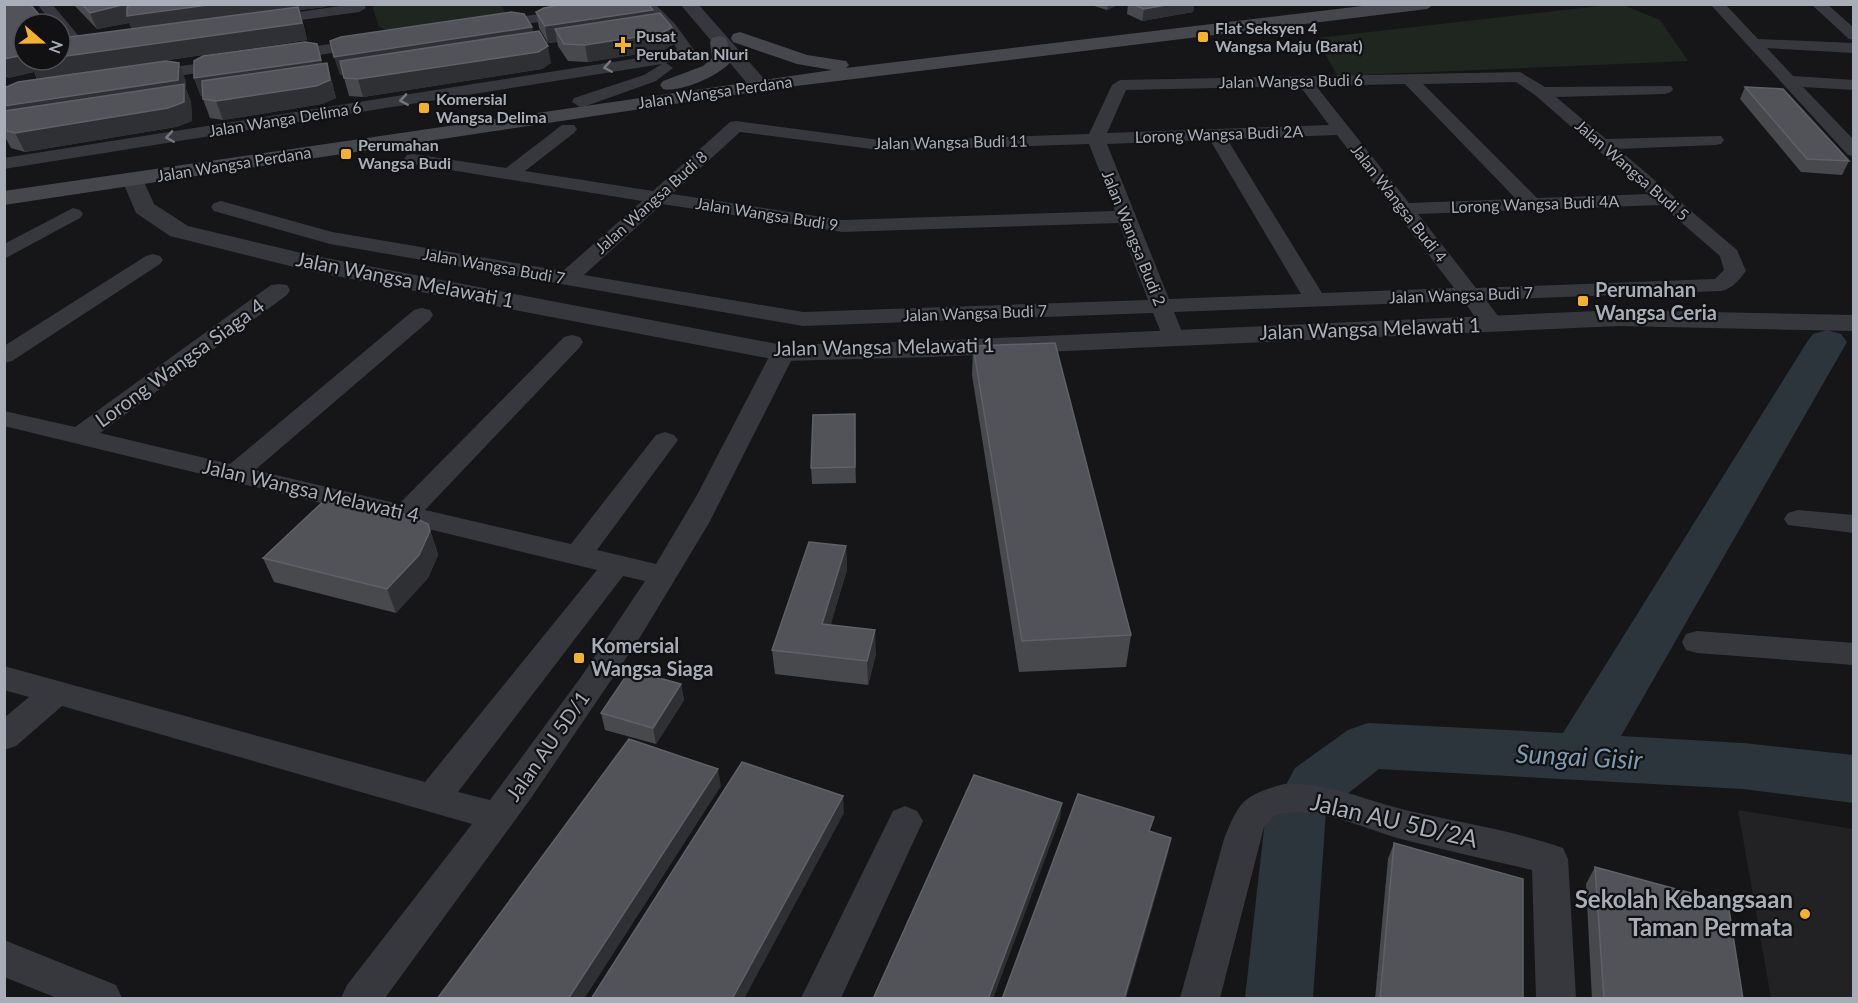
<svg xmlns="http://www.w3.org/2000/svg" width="1858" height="1003" font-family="Lato,sans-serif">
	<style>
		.built { fill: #222225 }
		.green { fill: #1e261f }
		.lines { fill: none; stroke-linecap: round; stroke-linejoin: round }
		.river { fill: #2c353c; fill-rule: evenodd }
		.minor { fill: #37383d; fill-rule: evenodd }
		.tertiary { fill: #37383d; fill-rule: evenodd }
		.secondary { fill: #45474d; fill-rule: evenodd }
		.wall { fill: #47494d }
		.shaded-wall { fill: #2f3033 }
		.building { fill: #525359; stroke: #5f6168; stroke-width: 1.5 }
		.oneway { stroke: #757881 }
		.poi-dot { fill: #f2b134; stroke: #111113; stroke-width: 2 }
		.labels { text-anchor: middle; stroke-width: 4.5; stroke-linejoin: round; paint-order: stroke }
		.far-poi-label { font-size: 16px; font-weight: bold; fill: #a8adb8; stroke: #111113; text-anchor: start }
		.far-street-label { font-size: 16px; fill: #a8adb8; stroke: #111113 }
		.street-label { font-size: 20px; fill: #a8adb8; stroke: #111113 }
		.poi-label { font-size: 20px; font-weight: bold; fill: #a8adb8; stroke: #111113; text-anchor: start }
		.near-street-label { font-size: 24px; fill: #a8adb8; stroke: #111113 }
		.near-poi-label { font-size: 24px; font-weight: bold; fill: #a8adb8; stroke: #111113; text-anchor: end }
		.near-water-label { font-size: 26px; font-style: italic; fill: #7f9bb3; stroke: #111113 }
	</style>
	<rect width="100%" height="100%" fill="#161618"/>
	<!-- built -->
	<path class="built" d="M1738 810 1853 829V998H1771Z"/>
	<!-- green -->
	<g class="green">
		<path d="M372 5H501L505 12 494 18 394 33 379 27Z"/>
		<path d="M1608 5H1623L1660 20 1688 61 1337 76 1317 38Z"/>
	</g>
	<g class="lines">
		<!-- river -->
		<path class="river" d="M1827 330 1841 334 1847 342 1621 736 1743 743 1854 755V803L1743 789 1379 769 1337 802 1324 806 1326 811 1313 998H1245L1266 811 1275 793 1288 789 1286 785 1295 768 1348 730 1368 723 1563 733 1807 342 1813 334Z"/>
		<!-- minor -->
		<g class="minor">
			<path d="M37 4H52L82 40H105L113 45 105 50 73 47 60 32V24H53Z"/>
			<path d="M353 4 364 5 366 8 359 12 265 25 258 21 265 17Z"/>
			<path d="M639 4H655L675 24 694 50 680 60 666 63 673 68 656 81 586 106 580 107 572 102 574 98 644 75 662 64 4 169V158L664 54 677 49 665 30Z"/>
			<path d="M1710 4H1725L1758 39 1854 43V53L1767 48 1793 76 1854 80V90L1803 87 1854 140V156L1848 155Z"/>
			<path d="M1811 4H1827L1854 28V40L1849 39Z"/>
			<path d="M574 9 579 10 581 13 579 16 491 29 484 25 491 21Z"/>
			<path d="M370 38 375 40 378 43 375 46 283 61 275 56 283 51Z"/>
			<path d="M230 59 236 61 238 64 236 67 146 81 138 76 146 71Z"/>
			<path d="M1520 72 1545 87 1671 86 1673 89 1671 92 1665 94 1556 97 1606 139 1721 136 1724 140 1721 144 1715 145 1618 149 1737 250 1746 271C1739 280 1732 289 1721 291L1486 300 1504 324 1501 329C1482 333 1474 315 1464 301L1174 312 1184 337 1181 342 1173 344 1165 342 1153 313 803 326 330 244 214 211 211 207 214 203 221 201 332 232 563 271 642 201 413 164 407 163 404 159 407 155 413 154 506 168 562 125H574L577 129 574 133 525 171 653 191 730 122 736 121 887 141 1089 134 1112 85 1120 80ZM1516 82 1535 95 1648 194 1537 198 1423 84ZM1405 84 1516 199 1409 203 1316 86ZM1300 86 1329 125 1107 133 1126 90ZM740 132 887 151 1089 144 1115 211 842 220 672 194ZM1337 135 1454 288 1322 293 1227 139ZM1210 140 1301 294 1169 299 1107 144ZM662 204 842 232 1119 223 1148 300 803 312 584 275ZM1661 205 1720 256 1724 270 1715 279 1476 288 1418 214Z"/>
			<path d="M73 208 80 210 83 214 80 218 4 259V244Z"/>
			<path d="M153 254 160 256 163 260 160 264 12 361 4 363V346L146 256Z"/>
			<path d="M279 284 287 285 290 290 287 295 100 433 230 464 414 310 422 308 430 310 433 315 430 320 255 470 399 504 564 337 572 335 580 337 583 342 580 347 425 510 571 544 656 435 665 432 674 435 678 440 597 550 656 564 697 495 771 353 775 348 783 346 791 348 795 353 709 523 639 639 529 801 385 998H341L347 985 472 824 62 706 16 746 4 750V718L29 697 4 690V666L425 782 597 570 4 426V411L75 427 271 285ZM623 576 645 581 581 677 490 800 458 792Z"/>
			<path d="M1798 510 1854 515V533L1788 525 1784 519 1788 513Z"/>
			<path d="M1697 631 1854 643V665L1697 653 1686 650 1682 642 1686 634Z"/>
			<path d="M1284 784C1327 782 1364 800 1405 810 1457 822 1512 830 1563 848L1568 859 1576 998H1536L1532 870C1489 860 1445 850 1401 839 1361 828 1318 804 1275 815L1264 827 1220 998H1180L1224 839C1239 801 1244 795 1284 784Z"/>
			<path d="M905 806 917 811 923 821 841 998H801L893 811Z"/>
			<path d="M4 940 116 985 122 998H57L4 977Z"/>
		</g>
		<!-- tertiary -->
		<g class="tertiary">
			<path d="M680 4H698L766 81 769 85 766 89H752Z"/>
			<path d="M133 173 141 175 154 204 188 226 310 255 783 345 932 341 1619 310 1854 315V331L1619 326 932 357 783 361 310 271 170 236 136 213 122 180 125 175Z"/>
		</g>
		<!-- secondary -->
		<g class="secondary">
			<path d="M1379 4H1435L1427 9 780 88 4 205V191L832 70 797 64 733 42 731 38 733 34 740 32 807 55 846 61 849 65 846 68Z"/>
			<path d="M719 36 726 38 732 60C722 75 680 93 663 89L660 85 663 81 703 66 712 58 710 42 712 38Z"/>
		</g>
	</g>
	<!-- wall -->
	<g class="wall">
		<path d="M4 4 24 60 132 29 129 23 97 29 73 4H330L325 7 300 10 307 40 37 79 34 72 8 78 4 73Z"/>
		<path d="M1088 4H1120L1107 10Z"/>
		<path d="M1128 4H1194L1193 12 1142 21 1127 14Z"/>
		<path d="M536 12 654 14 672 27 674 44 664 50 588 62 568 61 558 46 557 42 548 43 539 28Z"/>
		<path d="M533 32 551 63 542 69 363 97 349 96 343 74 340 75Z"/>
		<path d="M327 63 336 98 322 104 223 120 210 118 203 99V96H201L194 78Z"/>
		<path d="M186 81V89L191 102 192 121 176 127 25 152 11 148 4 135V88Z"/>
		<path d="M1745 87 1849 161 1842 175 1801 172 1740 99Z"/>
		<path d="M973 346 1131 635 1126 667 1019 672 972 375Z"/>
		<path d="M855 430 856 483 812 484 811 468Z"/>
		<path d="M428 524 436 548 438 555 428 578 396 613 274 582 263 558Z"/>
		<path d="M846 546 847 570 830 625 876 654 868 685 775 674 772 650Z"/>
		<path d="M681 684 684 700 656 744 605 730 601 713Z"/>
		<path d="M1394 843 1523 999H1375L1388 859Z"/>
		<path d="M1595 867 1743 999H1592L1586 884Z"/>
	</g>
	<!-- shaded-wall -->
	<g class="shaded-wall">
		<path d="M126 4H330L325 7 300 10 307 40 37 79 34 72 8 78 4 70V59L24 55V60H60V39L134 33 129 23 97 29 90 13Z"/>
		<path d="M1108 4H1120L1107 10Z"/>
		<path d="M1171 4H1194L1193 12 1142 21 1144 9Z"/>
		<path d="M653 10 656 27 555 29 557 42 548 43 545 26Z"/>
		<path d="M532 27 536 44 340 75 334 57Z"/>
		<path d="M672 27 674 44 664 50 588 62 585 45Z"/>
		<path d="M317 44 326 77 201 96 194 78Z"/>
		<path d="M548 46 551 63 542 69 363 97 358 79Z"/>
		<path d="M179 63 186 81V89L191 102 192 121 176 127 25 152 15 133 4 119V106Z"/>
		<path d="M327 63 336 98 322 104 223 120 216 101Z"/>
		<path d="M855 414V430L856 483 855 467Z"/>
		<path d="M428 524 436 548 438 555 428 578 396 613 387 589Z"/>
		<path d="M846 546 847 570 824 648 822 624Z"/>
		<path d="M875 630 876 654 868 685 867 661Z"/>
		<path d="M681 684 684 700 656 744 653 728Z"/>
		<path d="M718 769 721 786 584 999H568Z"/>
		<path d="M843 796 844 813 744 999H732Z"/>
		<path d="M1062 803 1060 819 993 999H988Z"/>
		<path d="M1171 838 1168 854 1126 999H1124Z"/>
	</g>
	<!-- building -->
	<g class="building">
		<path d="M4 4H30L47 24H24V55L4 59Z"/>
		<path d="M82 4H126L90 13Z"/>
		<path d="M133 4H215L127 16V7Z"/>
		<path d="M565 4H648L653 10 545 26 536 12 544 8Z"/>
		<path d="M1132 4H1171L1144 9Z"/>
		<path d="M298 7 302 23 60 57V39L62 38Z"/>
		<path d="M511 12 524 14 532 27 334 57 330 41 341 37Z"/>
		<path d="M660 13 672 27 662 33 585 45 564 44 555 29Z"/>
		<path d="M539 31 548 46 538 52 358 79 344 78 340 61Z"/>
		<path d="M305 42 317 44 321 60 194 78V61L203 56Z"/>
		<path d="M166 61 179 63 178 80 4 106V88L18 82Z"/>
		<path d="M327 63 330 80 316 86 216 101 203 99 202 81Z"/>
		<path d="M184 84V102L168 108 15 133 4 130 5 111Z"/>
		<path d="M1745 87 1783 89 1849 161 1807 159Z"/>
		<path d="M1055 343 1131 635 1022 641 973 346Z"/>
		<path d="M855 414V467L811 468 813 415Z"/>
		<path d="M328 497 411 516 428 524 430 531 419 555 387 589 263 558Z"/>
		<path d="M809 542 846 546 822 624 875 630 867 661 772 650Z"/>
		<path d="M630 670 681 684 653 728 601 713Z"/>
		<path d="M629 739 718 769 568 999H437Z"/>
		<path d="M742 762 843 796 732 999H591Z"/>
		<path d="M974 775 1062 803 988 999H873Z"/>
		<path d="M1078 794 1154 817 1149 831 1171 838 1124 999H1002Z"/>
		<path d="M1394 843 1523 879V999H1380Z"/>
		<path d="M1595 867 1728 903 1743 999H1604Z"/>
	</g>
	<!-- one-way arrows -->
	<defs><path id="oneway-chevron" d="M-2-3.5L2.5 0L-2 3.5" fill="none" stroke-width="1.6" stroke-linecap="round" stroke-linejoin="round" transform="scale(1.5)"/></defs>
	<g class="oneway">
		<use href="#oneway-chevron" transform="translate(608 67) rotate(171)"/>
		<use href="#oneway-chevron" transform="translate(404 100) rotate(171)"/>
		<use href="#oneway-chevron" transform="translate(170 137) rotate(171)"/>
	</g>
	<!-- markers -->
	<g class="poi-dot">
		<rect x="1197" y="31" width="12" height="12" rx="3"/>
		<path d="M620 36h6v6h6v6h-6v6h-6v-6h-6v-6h6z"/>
		<rect x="418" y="102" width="12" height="12" rx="3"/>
		<rect x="340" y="148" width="12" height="12" rx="3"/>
		<rect x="1577" y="295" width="12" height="12" rx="3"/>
		<rect x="573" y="652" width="12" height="12" rx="3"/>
		<circle cx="1805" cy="914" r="6"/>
	</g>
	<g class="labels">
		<!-- far-poi labels -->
		<g class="far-poi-label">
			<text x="1215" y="34">Flat Seksyen 4<tspan x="1215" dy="18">Wangsa Maju (Barat)</tspan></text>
			<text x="636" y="42">Pusat<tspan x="636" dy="18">Perubatan Nluri</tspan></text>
			<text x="436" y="105">Komersial<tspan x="436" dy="18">Wangsa Delima</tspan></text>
			<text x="358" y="151">Perumahan<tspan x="358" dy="18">Wangsa Budi</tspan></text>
		</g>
		<!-- far-street labels -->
		<g class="far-street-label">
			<text transform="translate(1291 81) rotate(-1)" y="6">Jalan Wangsa Budi 6</text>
			<text transform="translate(715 92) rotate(-8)" y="6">Jalan Wangsa Perdana</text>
			<text transform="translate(285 119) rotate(-9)" y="6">Jalan Wanga Delima 6</text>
			<text transform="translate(1219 134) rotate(-2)" y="6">Lorong Wangsa Budi 2A</text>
			<text transform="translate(951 142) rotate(-1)" y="6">Jalan Wangsa Budi 11</text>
			<text transform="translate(234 164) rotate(-9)" y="6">Jalan Wangsa Perdana</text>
			<text transform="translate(1632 170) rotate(41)" y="6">Jalan Wangsa Budi 5</text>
			<text transform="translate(651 202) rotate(-42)" y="6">Jalan Wangsa Budi 8</text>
			<text transform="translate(1399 203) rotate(52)" y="6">Jalan Wangsa Budi 4</text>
			<text transform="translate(1535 204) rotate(-2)" y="6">Lorong Wangsa Budi 4A</text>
			<text transform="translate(767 214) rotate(9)" y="6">Jalan Wangsa Budi 9</text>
			<text transform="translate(1134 238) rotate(68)" y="6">Jalan Wangsa Budi 2</text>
			<text transform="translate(494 266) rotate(10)" y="6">Jalan Wangsa Budi 7</text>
			<text transform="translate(1461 295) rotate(-2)" y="6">Jalan Wangsa Budi 7</text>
			<text transform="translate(975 313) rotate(-2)" y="6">Jalan Wangsa Budi 7</text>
		</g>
		<!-- street labels -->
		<g class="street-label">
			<text transform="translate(405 280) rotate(11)" y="7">Jalan Wangsa Melawati 1</text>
			<text transform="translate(1370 329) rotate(-2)" y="7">Jalan Wangsa Melawati 1</text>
			<text transform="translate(884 347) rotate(-1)" y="7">Jalan Wangsa Melawati 1</text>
			<text transform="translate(180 363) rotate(-36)" y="7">Lorong Wangsa Siaga 4</text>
			<text transform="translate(311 491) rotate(13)" y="7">Jalan Wangsa Melawati 4</text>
			<text transform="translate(548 746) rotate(-55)" y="7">Jalan AU 5D/1</text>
		</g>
		<!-- poi labels -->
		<g class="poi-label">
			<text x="1595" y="297">Perumahan<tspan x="1595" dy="23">Wangsa Ceria</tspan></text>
			<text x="591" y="653">Komersial<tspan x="591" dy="23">Wangsa Siaga</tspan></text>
		</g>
		<!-- near-street labels -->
		<g class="near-street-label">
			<text transform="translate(1394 821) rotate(13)" y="8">Jalan AU 5D/2A</text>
		</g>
		<!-- near-poi labels -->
		<g class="near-poi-label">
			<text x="1793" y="908">Sekolah Kebangsaan<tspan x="1793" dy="28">Taman Permata</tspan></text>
		</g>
		<!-- near-water labels -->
		<g class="near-water-label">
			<text transform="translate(1579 757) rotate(3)" y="9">Sungai Gisir</text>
		</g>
	</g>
	<!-- border -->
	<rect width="1858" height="1003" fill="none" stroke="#a8adb8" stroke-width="12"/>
	<!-- north arrow -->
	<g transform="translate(42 42) rotate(110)"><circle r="28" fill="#111113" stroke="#4d4f55" stroke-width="1.5"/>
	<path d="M0-4.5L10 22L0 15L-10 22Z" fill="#f2b134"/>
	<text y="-9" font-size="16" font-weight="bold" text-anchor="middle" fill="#a8adb8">N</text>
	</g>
</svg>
